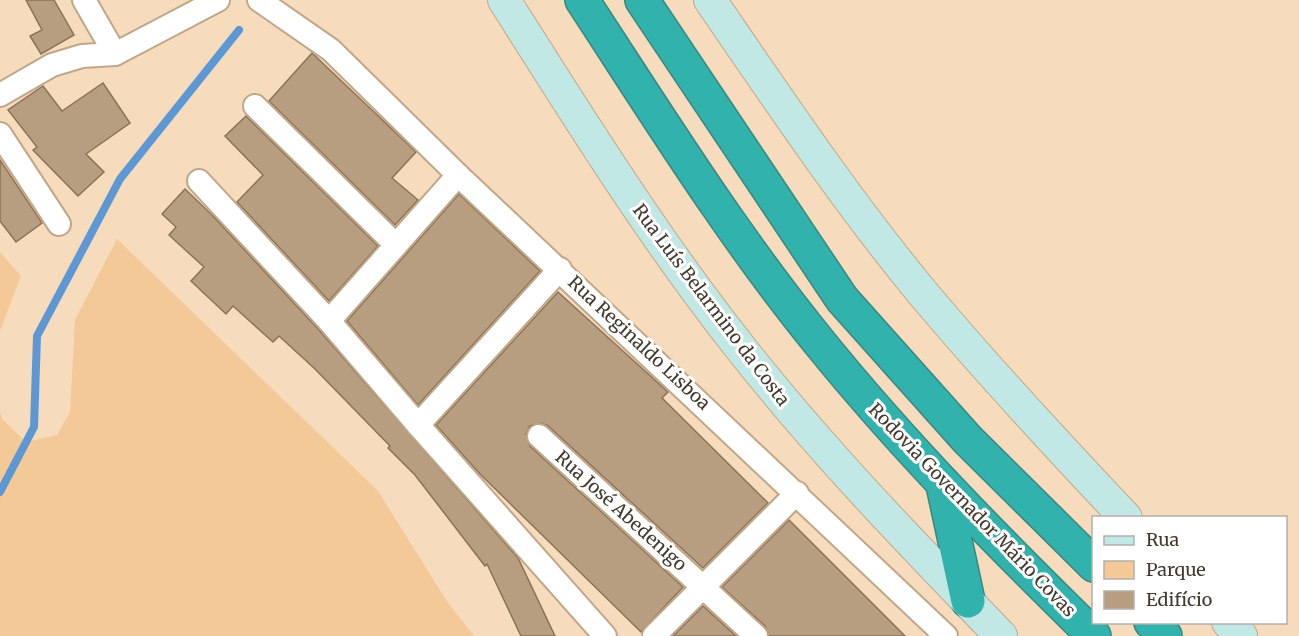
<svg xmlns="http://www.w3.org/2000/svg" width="1299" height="636" font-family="Merriweather,serif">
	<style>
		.green { fill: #f4c998 }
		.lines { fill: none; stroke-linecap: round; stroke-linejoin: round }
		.stream { stroke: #5e98d4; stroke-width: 8 }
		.building { fill: #b89e81; stroke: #8b7357; stroke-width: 1.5 }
		.street-casing { stroke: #c1a789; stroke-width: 26 }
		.secondary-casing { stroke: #c1a789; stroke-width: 34 }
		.highway-casing { stroke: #388780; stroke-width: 36 }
		.street { stroke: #fff; stroke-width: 22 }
		.secondary { stroke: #c2e8e6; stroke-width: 32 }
		.highway { stroke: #32b2ad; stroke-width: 33 }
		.labels { text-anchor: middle; stroke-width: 6; stroke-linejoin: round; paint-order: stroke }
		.street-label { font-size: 18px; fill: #43382c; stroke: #fff }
	</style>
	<rect width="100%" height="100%" fill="#f6dbbc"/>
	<!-- green -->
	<g class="green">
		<path d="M117 239 378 491 448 603 474 636H0V411L2 419 26 442 57 435 70 412 75 320Z"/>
		<path d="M0 252 21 276 0 331Z"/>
	</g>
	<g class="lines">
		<!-- stream -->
		<path class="stream" d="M0 492 34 427 37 336 120 179 239 30"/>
	</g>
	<!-- building -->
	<g class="building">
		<path d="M26 0H54L74 35 41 54 30 36 42 30Z"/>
		<path d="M312 53 416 152 392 178 418 200 395 225 269 101Z"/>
		<path d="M103 83 130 123 86 154 104 172 78 196 33 150 37 147 8 110 43 86 62 111Z"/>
		<path d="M246 116 378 246 329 301 237 202 263 175 225 136Z"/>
		<path d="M0 160 42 223 16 242 0 221Z"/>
		<path d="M185 189 212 215 319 330 518 558 555 636H521L487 564 485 566 415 475 388 448 390 446 315 369 279 336 273 342 233 306 226 314 191 281 204 267 169 235 176 227 162 214Z"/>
		<path d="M459 194 540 271 418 405 347 321Z"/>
		<path d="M558 292 668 392 662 398 768 503 703 568 548 426 541 423 530 426 526 434 530 446 683 587 641 632 480 474 436 425Z"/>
		<path d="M789 520 905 636H769L765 626 722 587Z"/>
		<path d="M703 606 736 636H673Z"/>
	</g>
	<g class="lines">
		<defs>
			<g id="street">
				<path d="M84 0 115 54"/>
				<path d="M259 0 331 50 458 175 946 636"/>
				<path d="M0 95 52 65 82 56 115 54 218 0"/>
				<path d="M255 106 396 245"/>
				<path d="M0 134 59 224"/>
				<path d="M199 181 329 321 418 425 605 636"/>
				<path d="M329 321 458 175"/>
				<path d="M418 425 560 269"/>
				<path d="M539 436 756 636"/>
				<path d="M654 636 797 493"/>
			</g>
			<g id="secondary">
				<path d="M504 0C579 118 652 236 739 346 819 448 911 543 1001 636"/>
				<path d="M710 0C778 99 845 199 921 291 987 370 1056 444 1126 518"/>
				<path d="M1228 622 1241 636"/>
			</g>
			<g id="highway">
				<path d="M582 0C658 116 731 234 819 342 904 447 998 542 1094 636"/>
				<path d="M642 0 842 299 967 439 1094 565"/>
				<path d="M943 485 968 601"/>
				<path d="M1151 622 1165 636"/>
			</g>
		</defs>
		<!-- street casing -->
		<use href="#street" class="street-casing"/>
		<!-- secondary casing -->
		<use href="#secondary" class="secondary-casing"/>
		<!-- highway casing -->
		<use href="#highway" class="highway-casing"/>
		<!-- street -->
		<use href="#street" class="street"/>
		<!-- secondary -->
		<use href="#secondary" class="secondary"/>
		<!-- highway -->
		<use href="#highway" class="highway"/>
	</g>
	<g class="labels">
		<!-- street labels -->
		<g class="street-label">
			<text transform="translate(711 305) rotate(53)" y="6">Rua Luís Belarmino da Costa</text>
			<text transform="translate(639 343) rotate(43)" y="6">Rua Reginaldo Lisboa</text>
			<text transform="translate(972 510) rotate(46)" y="6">Rodovia Governador Mário Covas</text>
			<text transform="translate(621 511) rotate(42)" y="6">Rua José Abedenigo</text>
		</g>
	</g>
	<!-- legend -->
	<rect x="1092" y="516" width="195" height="108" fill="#ffffff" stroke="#b4afab" stroke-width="1.5"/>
	<rect x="1104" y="536" width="30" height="9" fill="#c2e8e6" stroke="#b4afab" stroke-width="1.5"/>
	<text x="1146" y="546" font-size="18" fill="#43382c">Rua</text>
	<rect x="1104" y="561" width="30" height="18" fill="#f4c998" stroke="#b4afab" stroke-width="1.5"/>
	<text x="1146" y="576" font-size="18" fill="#43382c">Parque</text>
	<rect x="1104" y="591" width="30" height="18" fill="#b89e81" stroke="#b4afab" stroke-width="1.5"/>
	<text x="1146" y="606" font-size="18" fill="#43382c">Edifício</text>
</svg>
